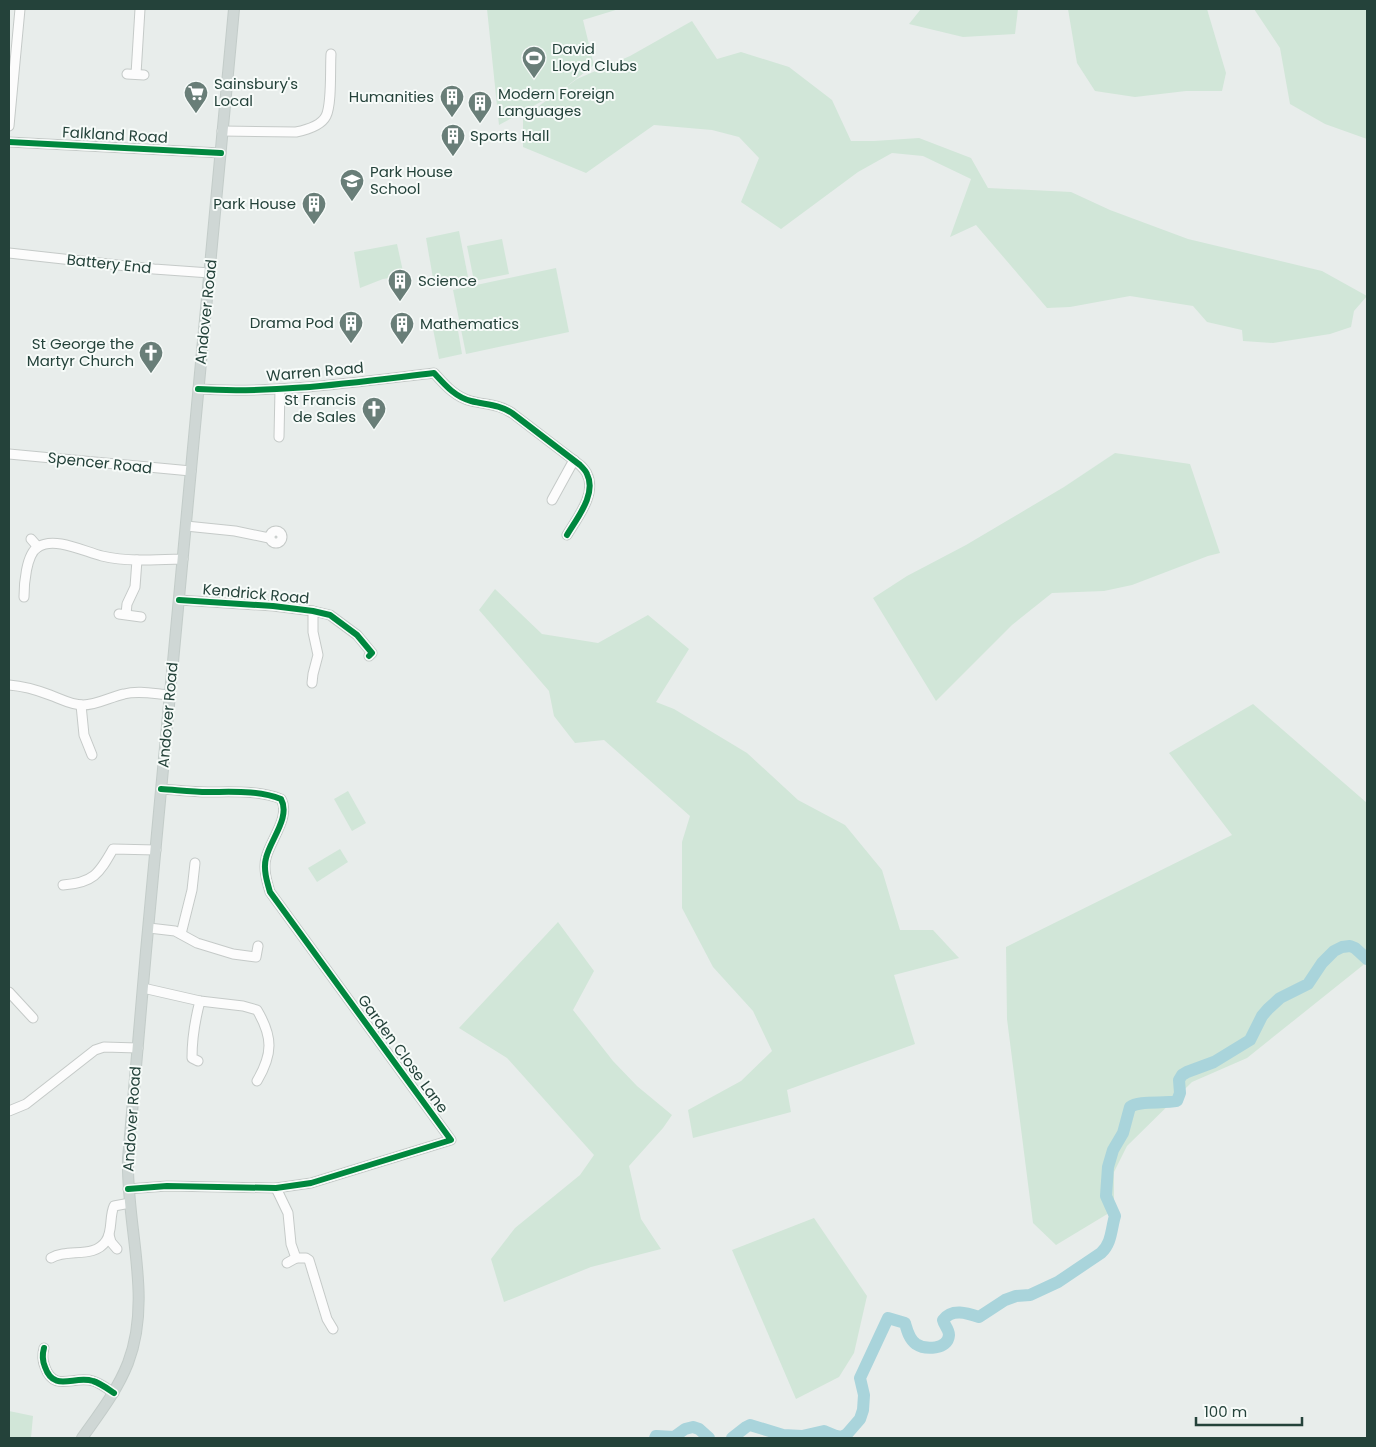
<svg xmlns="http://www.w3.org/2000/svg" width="1376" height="1447" font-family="Poppins,sans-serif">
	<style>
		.green { fill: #d1e6d8 }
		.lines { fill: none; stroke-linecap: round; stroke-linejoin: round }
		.river { stroke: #a9d4db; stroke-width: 12 }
		.minor-casing { stroke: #c5cac8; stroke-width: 11 }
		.major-casing { stroke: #c3ccc9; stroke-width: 12 }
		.minor { stroke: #fcfcfc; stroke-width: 9 }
		.major { stroke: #cfd7d5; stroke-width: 10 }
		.cycleway-casing { stroke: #f7fbf9; stroke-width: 9 }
		.cycleway { stroke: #00873e; stroke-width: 6 }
		.labels { text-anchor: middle; stroke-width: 4; stroke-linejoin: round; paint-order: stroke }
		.poi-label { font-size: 15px; fill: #24423a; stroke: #f7fbf9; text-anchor: start }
		.street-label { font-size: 15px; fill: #24423a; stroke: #f7fbf9 }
	</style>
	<rect width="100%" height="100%" fill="#e8edeb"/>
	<!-- green -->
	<g class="green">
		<path d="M487 9H619L583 20 594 65 558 93 577 79 630 56 692 21 717 59 741 52 789 67 832 100 851 141H874L919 138 971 158 988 188 1071 192 1110 210 1188 239 1322 271 1367 296 1354 311 1351 327 1330 334 1273 343 1243 341 1242 330 1207 322 1193 306 1130 296 1070 307 1047 308 976 225 950 237 971 179 923 156 892 153 858 172 781 229 741 202 759 158 739 137 712 130 654 125 586 173 523 147V118L555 94 499 125Z"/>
		<path d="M921 9H1018L1015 34 963 37 909 24Z"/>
		<path d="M1068 9H1207L1226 73 1222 91H1186L1135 97 1095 91 1077 63Z"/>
		<path d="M1254 9H1367V139L1325 124 1290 104 1280 48Z"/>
		<path d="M459 231 468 277 434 284 426 238Z"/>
		<path d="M502 239 509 274 474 281 467 246Z"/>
		<path d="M397 244 404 276 383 279 360 288 354 252Z"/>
		<path d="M556 268 569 332 466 354 453 290Z"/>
		<path d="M456 319 462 354 439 359 432 324Z"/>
		<path d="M1115 453 1190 464 1220 553 1208 556 1132 585 1104 591 1052 593 1012 625 936 701 873 598 907 576 966 545 1064 487Z"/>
		<path d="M495 589 542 634 598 643 648 615 689 649 656 702 674 709 747 753 798 800 845 825 882 870 900 930H933L959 958 894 975 915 1044 787 1090 791 1112 693 1138 688 1110 741 1081 772 1051 753 1011 713 967 682 908V842L690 816 604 740 575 743 554 716 549 691 479 610Z"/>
		<path d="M1253 704 1367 803V962L1247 1058 1192 1082 1127 1146 1114 1172V1199L1109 1213 1056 1245 1033 1223 1007 1019 1006 947 1232 835 1169 753Z"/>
		<path d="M348 791 366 823 352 831 334 799Z"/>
		<path d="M340 849 348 862 317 882 308 868Z"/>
		<path d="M558 922 594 971 573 1010 613 1061 637 1086 672 1115 663 1128 629 1166 641 1219 661 1249 591 1267 504 1302 491 1259 515 1228 580 1175 594 1155 507 1058 459 1028Z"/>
		<path d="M814 1218 867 1296 854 1353 839 1377 796 1399 732 1250Z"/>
		<path d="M9 1411 33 1416 31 1438H9Z"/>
	</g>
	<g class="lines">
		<!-- river -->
		<g class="river">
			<path d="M655 1438 656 1436 674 1437 685 1429 693 1427 699 1429 709 1438"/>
			<path d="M732 1438 746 1427 750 1425 783 1435 802 1436 824 1431 836 1436 841 1437 847 1434 860 1419 863 1410 864 1395 860 1378 888 1318 905 1323C907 1330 909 1339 916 1344 925 1350 948 1350 949 1335 949 1329 944 1325 943 1320 952 1308 967 1313 979 1317L1005 1300 1016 1296 1030 1295 1058 1282 1101 1253C1112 1243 1111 1229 1115 1216L1106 1196 1108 1167 1113 1150 1123 1133 1130 1107C1139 1100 1163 1104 1177 1101L1180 1093 1179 1080 1182 1075 1187 1072 1214 1062 1250 1040 1262 1016 1268 1009 1280 998 1308 984 1322 963 1334 951 1342 947 1350 946 1355 948 1367 959"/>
		</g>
		<defs>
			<g id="minor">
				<path d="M127 74 144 75"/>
				<path d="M136 74 140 9"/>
				<path d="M9 126 20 9"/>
				<path d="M222 131 296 132C306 130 321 126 326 116 332 104 330 69 331 54"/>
				<path d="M9 142 221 153"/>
				<path d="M9 253 154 269 210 273"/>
				<path d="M198 389C276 394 357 382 434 373 445 385 455 397 471 401 487 405 498 404 512 413L580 465C582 467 586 471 587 474 597 494 577 518 567 535"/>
				<path d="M279 437 280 389"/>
				<path d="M9 454 191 471"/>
				<path d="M552 500 574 460"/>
				<path d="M186 526 235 531 269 538"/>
				<circle cx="276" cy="537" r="6"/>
				<path d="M31 539 38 547"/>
				<path d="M24 597C24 585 26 554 38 547 55 536 85 552 102 556 128 562 156 560 183 559"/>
				<path d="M179 600 273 606 313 611 330 615 357 635 372 653 369 656"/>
				<path d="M119 614 141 617"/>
				<path d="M126 614 127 604 135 587 137 560"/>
				<path d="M312 683 313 674 318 655 313 632V611"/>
				<path d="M9 685C22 686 37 690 50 695 61 699 71 705 83 705 97 705 110 697 124 694 139 690 155 694 170 695"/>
				<path d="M81 705 84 735 92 755"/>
				<path d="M63 885C93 883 99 874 113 849L156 850"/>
				<path d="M149 928 175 931 197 943 233 954 256 957 258 946"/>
				<path d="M181 934 192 890 195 863"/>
				<path d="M143 988 200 1001 243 1006 257 1010C273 1037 273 1054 257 1081"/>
				<path d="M9 992 33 1018"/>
				<path d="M198 1061 192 1058C192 1039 195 1020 200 1001"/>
				<path d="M9 1111 26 1104 95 1050 104 1047 138 1048"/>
				<path d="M276 1188 288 1213 291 1244 296 1258H306L309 1260 327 1319 333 1329"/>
				<path d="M128 1189 167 1186 276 1188 311 1183 451 1140 270 892C267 882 263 869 266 858 270 840 291 817 281 799 258 790 232 792 208 792 192 792 177 790 161 789"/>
				<path d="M109 1235 111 1242 117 1249"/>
				<path d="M51 1258C68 1248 94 1259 106 1241 113 1231 109 1217 114 1206L130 1203"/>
				<path d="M287 1263 296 1258"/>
				<path d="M44 1348C42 1355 42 1360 45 1367 54 1393 74 1375 93 1381 100 1383 108 1389 114 1393"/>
			</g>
			<path id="major" d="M82 1438C99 1414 117 1391 128 1363 153 1298 126 1226 128 1159L146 951 234 9"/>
		</defs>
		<!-- minor casing -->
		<use href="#minor" class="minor-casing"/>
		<!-- major casing -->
		<use href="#major" class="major-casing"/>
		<!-- minor -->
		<use href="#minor" class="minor"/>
		<!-- major -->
		<use href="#major" class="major"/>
		<defs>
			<g id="cycleway">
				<path d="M9 142 221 153"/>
				<path d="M198 389C276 394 357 382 434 373 445 385 455 397 471 401 487 405 498 404 512 413L580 465C582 467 586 471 587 474 597 494 577 518 567 535"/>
				<path d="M179 600 273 606 313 611 330 615 357 635 372 653 369 656"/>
				<path d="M128 1189 167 1186 276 1188 311 1183 451 1140 270 892C267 882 263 869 266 858 270 840 291 817 281 799 258 790 232 792 208 792 192 792 177 790 161 789"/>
				<path d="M44 1348C42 1355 42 1360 45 1367 54 1393 74 1375 93 1381 100 1383 108 1389 114 1393"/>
			</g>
		</defs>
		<!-- cycleway casing -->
		<use href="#cycleway" class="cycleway-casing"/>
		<!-- cycleway -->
		<use href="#cycleway" class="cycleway"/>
	</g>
	<!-- icons -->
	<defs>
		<symbol id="stadium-pin" viewBox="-11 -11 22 30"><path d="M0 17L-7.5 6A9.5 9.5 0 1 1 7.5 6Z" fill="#697e78" stroke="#f7fbf9"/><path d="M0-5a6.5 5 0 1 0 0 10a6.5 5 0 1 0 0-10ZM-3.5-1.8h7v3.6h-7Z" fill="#fff"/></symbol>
		<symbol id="supermarket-pin" viewBox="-11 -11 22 30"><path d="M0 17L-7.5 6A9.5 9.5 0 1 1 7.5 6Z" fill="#697e78" stroke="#f7fbf9"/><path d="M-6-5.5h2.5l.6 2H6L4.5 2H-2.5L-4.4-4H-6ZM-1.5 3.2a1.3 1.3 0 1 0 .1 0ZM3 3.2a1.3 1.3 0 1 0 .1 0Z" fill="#fff"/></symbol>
		<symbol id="building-pin" viewBox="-11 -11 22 30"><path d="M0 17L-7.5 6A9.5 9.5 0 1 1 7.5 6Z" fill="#697e78" stroke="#f7fbf9"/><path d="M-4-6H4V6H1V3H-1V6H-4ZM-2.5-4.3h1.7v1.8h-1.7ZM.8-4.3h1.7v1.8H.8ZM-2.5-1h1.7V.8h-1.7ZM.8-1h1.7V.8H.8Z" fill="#fff"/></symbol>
		<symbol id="school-pin" viewBox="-11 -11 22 30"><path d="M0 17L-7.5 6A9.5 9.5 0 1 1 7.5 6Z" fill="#697e78" stroke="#f7fbf9"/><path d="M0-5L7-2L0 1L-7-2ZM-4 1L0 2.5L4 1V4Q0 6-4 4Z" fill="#fff"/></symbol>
		<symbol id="church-pin" viewBox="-11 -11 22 30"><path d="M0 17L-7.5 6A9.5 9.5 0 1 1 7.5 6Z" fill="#697e78" stroke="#f7fbf9"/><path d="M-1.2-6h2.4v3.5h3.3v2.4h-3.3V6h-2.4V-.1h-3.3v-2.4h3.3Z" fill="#fff"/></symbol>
	</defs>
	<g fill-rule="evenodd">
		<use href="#stadium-pin" x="520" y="44" width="28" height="38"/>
		<use href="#supermarket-pin" x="182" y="79" width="28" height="38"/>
		<use href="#building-pin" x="438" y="83" width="28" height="38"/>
		<use href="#building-pin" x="466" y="89" width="28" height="38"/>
		<use href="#building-pin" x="439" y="122" width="28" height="38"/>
		<use href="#school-pin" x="338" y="167" width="28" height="38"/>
		<use href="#building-pin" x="300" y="190" width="28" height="38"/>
		<use href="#building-pin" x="386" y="267" width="28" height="38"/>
		<use href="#building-pin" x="337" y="309" width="28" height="38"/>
		<use href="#building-pin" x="388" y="310" width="28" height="38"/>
		<use href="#church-pin" x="137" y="339" width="28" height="38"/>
		<use href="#church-pin" x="360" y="395" width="28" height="38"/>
	</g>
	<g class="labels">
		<!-- poi labels -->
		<g class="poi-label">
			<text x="552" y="54">David<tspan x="552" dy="17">Lloyd Clubs</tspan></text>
			<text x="214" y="89">Sainsbury's<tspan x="214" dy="17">Local</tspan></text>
			<text x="498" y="99">Modern Foreign<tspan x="498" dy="17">Languages</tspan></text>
			<text x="434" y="102" text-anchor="end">Humanities</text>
			<text x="470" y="141">Sports Hall</text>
			<text x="370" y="177">Park House<tspan x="370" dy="17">School</tspan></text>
			<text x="296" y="209" text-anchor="end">Park House</text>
			<text x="418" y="286">Science</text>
			<text x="334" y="328" text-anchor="end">Drama Pod</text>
			<text x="420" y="329">Mathematics</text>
			<text x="134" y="349" text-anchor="end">St George the<tspan x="134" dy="17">Martyr Church</tspan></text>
			<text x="356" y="405" text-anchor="end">St Francis<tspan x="356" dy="17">de Sales</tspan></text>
		</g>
		<!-- street labels -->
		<g class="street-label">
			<text transform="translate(115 135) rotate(3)" y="5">Falkland Road</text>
			<text transform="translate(109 264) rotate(6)" y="5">Battery End</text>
			<text transform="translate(206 312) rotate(-84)" y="5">Andover Road</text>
			<text transform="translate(315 372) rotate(-5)" y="5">Warren Road</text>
			<text transform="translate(100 463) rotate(6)" y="5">Spencer Road</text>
			<text transform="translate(256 594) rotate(5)" y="5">Kendrick Road</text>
			<text transform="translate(168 715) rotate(-85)" y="5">Andover Road</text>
			<text transform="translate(403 1054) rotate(54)" y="5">Garden Close Lane</text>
			<text transform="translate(132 1119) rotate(-86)" y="5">Andover Road</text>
		</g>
	</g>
	<!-- border -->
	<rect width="1376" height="1447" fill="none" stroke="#24423a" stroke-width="20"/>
	<!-- scale -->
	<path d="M1196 1417v8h106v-8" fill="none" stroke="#24423a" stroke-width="2.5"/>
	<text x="1204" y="1417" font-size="15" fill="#24423a" stroke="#f7fbf9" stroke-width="4" paint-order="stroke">100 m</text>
</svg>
